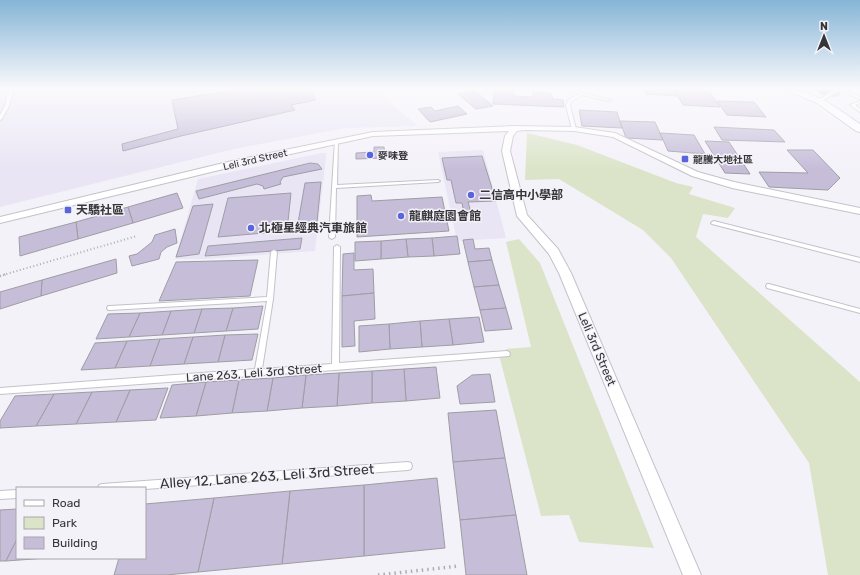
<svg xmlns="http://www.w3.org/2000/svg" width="860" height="575" font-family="Rubik,'Noto Sans TC',sans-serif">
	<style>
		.built { fill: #e9e5f4 }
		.green { fill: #dbe4c8 }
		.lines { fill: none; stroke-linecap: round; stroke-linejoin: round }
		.river { fill: #92b7bb; fill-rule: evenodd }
		.building { fill: #c6bdd9; stroke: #9f9da3 }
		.service-casing { stroke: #c4c2c9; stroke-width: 2 }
		.minor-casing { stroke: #c4c2c9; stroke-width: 2 }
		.tertiary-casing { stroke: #c4c2c9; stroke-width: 2 }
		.path-far2 { stroke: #aeacb2; stroke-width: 2; stroke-dasharray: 1 2.5; stroke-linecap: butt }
		.path-far1 { stroke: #aeacb2; stroke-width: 2.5; stroke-dasharray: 1 3.5; stroke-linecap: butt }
		.path { stroke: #aeacb2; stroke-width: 3.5; stroke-dasharray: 1.5 4; stroke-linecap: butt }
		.service { fill: #fff; fill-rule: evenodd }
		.minor { fill: #fff; fill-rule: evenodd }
		.tertiary { fill: #fff; fill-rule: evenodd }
		.poi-dot { fill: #5a65dc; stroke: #f4f2f9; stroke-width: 1.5 }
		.labels { text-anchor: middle; stroke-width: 3; stroke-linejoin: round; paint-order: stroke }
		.far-poi-label { font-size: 10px; font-weight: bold; fill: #363538; stroke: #f4f2f9; text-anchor: start }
		.far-street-label { font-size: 10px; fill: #363538; stroke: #f4f2f9 }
		.poi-label { font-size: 12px; font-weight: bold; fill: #363538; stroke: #f4f2f9; text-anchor: start }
		.street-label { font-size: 12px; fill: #363538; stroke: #f4f2f9 }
		.near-street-label { font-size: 14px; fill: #363538; stroke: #f4f2f9 }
	</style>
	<rect width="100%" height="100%" fill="#f4f2f9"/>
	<!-- built -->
	<g class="built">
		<path d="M0 89H382L381 95 418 126 345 128 234 149 0 207Z"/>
		<path d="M483 150 506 238 457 241 438 152Z"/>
		<path d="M321 153H326V157L315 251 205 259H175L198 179Z"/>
	</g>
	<!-- green -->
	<g class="green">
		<path d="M527 133 577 145 676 183 693 187 689 194 735 208 728 218 703 214 696 237 860 382V575H828L809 463 671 258 643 230 559 179 525 180Z"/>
		<path d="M519 239 540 263 654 548 579 542 569 515 541 516 499 355 507 354 506 349 531 347 506 242Z"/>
	</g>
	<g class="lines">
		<!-- river -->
		<path class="river" d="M815 89H838L841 93 839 96C831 98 820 96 815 89Z"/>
	</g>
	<!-- building -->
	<g class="building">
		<path d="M241 89H309L316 100 291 105 295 110 181 136 123 151 122 144 178 129 172 100Z"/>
		<path d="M644 89H674L678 96 646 94Z"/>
		<path d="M474 90 493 106 476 109 458 94Z"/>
		<path d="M674 90 709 91 720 107 683 105Z"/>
		<path d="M494 91H514V96L533 97V92L551 93 553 99 563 100 564 107 493 104Z"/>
		<path d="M717 101 754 102 766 117 727 115Z"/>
		<path d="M458 106 467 114 430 122 418 109 431 107 435 111Z"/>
		<path d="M579 110 617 112 622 128 582 126Z"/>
		<path d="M620 121 655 122 663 140 626 138Z"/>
		<path d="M714 127 774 130 785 142 722 140Z"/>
		<path d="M660 133 694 135 705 154 668 151Z"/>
		<path d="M705 141 729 142 750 174 725 173Z"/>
		<path d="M374 147H384L385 158 356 159V153L374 152Z"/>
		<path d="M787 150H813L840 178 828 190 769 187 759 172 808 173Z"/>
		<path d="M482 156 496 201 468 202 471 212 464 213 462 203H456L451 180H447L442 158Z"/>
		<path d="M310 163 318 164 322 169 283 177 280 182 281 184 264 189 263 186 257 184 199 199 196 191Z"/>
		<path d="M321 182 317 222 298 223 305 183Z"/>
		<path d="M177 193 183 208 133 223 128 207Z"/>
		<path d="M291 193 287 231 218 237 228 198Z"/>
		<path d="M371 195 372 201 442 197 449 231 357 237V196Z"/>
		<path d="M213 204 199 254 176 257 193 206Z"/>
		<path d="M128 207 133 223 78 239 76 222Z"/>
		<path d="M76 222 78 239 20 256 19 237Z"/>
		<path d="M175 229 177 243 167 247 161 252 159 259 132 266 129 256 137 254 152 242 155 235Z"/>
		<path d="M457 236 460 254 434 256 432 238Z"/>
		<path d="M302 238 300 249 205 256 208 246Z"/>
		<path d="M432 238 434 256 408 257 406 239Z"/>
		<path d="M406 239 408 257 381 259V241Z"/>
		<path d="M473 239 475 249 489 248 492 260 468 262 463 240Z"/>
		<path d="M381 241V259L355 261V242Z"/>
		<path d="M354 253V270L373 269 374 293 342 296 343 254Z"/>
		<path d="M116 259 117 273 41 296 42 280Z"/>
		<path d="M258 260 250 296 159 301 176 262Z"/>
		<path d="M492 260 499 285 474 287 468 262Z"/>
		<path d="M42 280 41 296 0 309V292Z"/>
		<path d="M499 285 506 308 480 310 474 287Z"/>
		<path d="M374 293 375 319 354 321 355 346 342 347V296Z"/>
		<path d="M263 306 258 329 226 331 233 308Z"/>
		<path d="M233 308 226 331 194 333 202 309Z"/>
		<path d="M506 308 512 329 485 331 480 310Z"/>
		<path d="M202 309 194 333 162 335 171 311Z"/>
		<path d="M171 311 162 335 129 337 140 313Z"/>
		<path d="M140 313 129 337 96 339 108 314Z"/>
		<path d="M479 317 484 342 453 345 449 319Z"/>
		<path d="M449 319 453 345 422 347 420 321Z"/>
		<path d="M420 321 422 347 390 349 389 324Z"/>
		<path d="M389 324 390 349 359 352V326Z"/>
		<path d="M258 334 252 360 218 362 225 335Z"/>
		<path d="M225 335 218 362 184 364 193 337Z"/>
		<path d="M193 337 184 364 150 366 160 339Z"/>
		<path d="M160 339 150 366 115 368 127 341Z"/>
		<path d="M127 341 115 368 81 370 95 343Z"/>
		<path d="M436 367 440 398 406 401 404 369Z"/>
		<path d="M404 369 406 401 372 403V371Z"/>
		<path d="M372 371V403L337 406 339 373Z"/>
		<path d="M339 373 337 406 302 408 306 375Z"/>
		<path d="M490 374 495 402 460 404 457 386 472 375Z"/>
		<path d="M306 375 302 408 267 411 273 378Z"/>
		<path d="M273 378 267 411 232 413 239 380Z"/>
		<path d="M239 380 232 413 196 416 206 382Z"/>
		<path d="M206 382 196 416 160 418 172 385Z"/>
		<path d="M168 388 156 420 116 422 130 390Z"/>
		<path d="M130 390 116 422 76 424 92 392Z"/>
		<path d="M92 392 76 424 36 426 54 394Z"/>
		<path d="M54 394 36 426 0 428V421L15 396Z"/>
		<path d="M496 410 505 458 453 462 448 413Z"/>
		<path d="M505 458 516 515 460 520 453 462Z"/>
		<path d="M437 478 445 548 364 556V485Z"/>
		<path d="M364 485V556L282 564 290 491Z"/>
		<path d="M290 491 282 564 198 572 214 498Z"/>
		<path d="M214 498 198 572 166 575H114L119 558H145V504Z"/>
		<path d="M17 509V539L6 561H0V510Z"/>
		<path d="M516 515 527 575H466L460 520Z"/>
		<path d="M17 539V558H47L6 561Z"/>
	</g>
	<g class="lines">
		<defs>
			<g id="service">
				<path d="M9 89H13L9 106 2 119 0 120V115L5 106Z"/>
				<path d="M835 89H842L860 97V99L839 90 821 102H819V100Z"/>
				<path d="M581 93 611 100 609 101 582 95 571 102 570 106 576 129 574 130 572 129 566 106 568 100Z"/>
				<path d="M860 101V103L855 105 860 109V112L850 105Z"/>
				<path d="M335 140 338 141 337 185 438 180 440 181 438 182 336 188 335 237 332 239 330 238 329 237Z"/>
				<path d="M714 221 860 258V262L712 224 711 223 712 222Z"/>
				<path d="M337 245 340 247 339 363 507 351 509 352 510 354 509 356 335 370 0 394V388L255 369 267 301 110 310H108L107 308 108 306H110L267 297 271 252 274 250 277 252 273 299 262 369 332 364 334 247Z"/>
				<path d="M767 284H769L860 309V313L767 288 766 286Z"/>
				<path d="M408 462 411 463 412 466 411 469 408 470 145 489V488H98L99 485 102 484Z"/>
				<path d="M17 490V498L0 499V491Z"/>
			</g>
			<path id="minor" d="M515 126 574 127 615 133 698 172 734 182 860 208V214L732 188 692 176 613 137 574 131 525 130 517 131 513 136 510 151 527 215 558 249 571 273 701 575H683L559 273 549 254 517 216 502 151 505 136 509 131 373 136 236 166 0 223V217L236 160 373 132Z"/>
			<path id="tertiary" d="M783 89C813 89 836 108 860 124V132L856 131 817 103Z"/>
		</defs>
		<!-- service casing -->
		<use href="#service" class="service-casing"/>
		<!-- minor casing -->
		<use href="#minor" class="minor-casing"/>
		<!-- tertiary casing -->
		<use href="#tertiary" class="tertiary-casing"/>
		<!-- path-far2 -->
		<path class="path-far2" d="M3 275 137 236"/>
		<!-- path-far1 -->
		<path class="path-far1" d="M0 276 7 274"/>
		<!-- path -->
		<path class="path" d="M378 575 459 566"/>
		<!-- service -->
		<use href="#service" class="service"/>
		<!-- minor -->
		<use href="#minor" class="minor"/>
		<!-- tertiary -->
		<use href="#tertiary" class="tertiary"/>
	</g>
	<!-- sky -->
	<linearGradient id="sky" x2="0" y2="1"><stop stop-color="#85b5d6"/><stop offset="0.52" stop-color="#faf9fc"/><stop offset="1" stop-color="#faf9fc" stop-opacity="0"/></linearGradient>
	<rect width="860" height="170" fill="url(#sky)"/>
	<!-- markers -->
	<g class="poi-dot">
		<circle cx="370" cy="155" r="4"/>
		<rect x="681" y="155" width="8" height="8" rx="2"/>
		<circle cx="471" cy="195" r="4"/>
		<rect x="64" y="206" width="8" height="8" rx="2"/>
		<circle cx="401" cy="216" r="4"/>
		<circle cx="251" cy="228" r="4"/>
	</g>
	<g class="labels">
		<!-- far-poi labels -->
		<g class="far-poi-label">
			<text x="378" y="159">麥味登</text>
			<text x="693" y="163">龍騰大地社區</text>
		</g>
		<!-- far-street labels -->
		<g class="far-street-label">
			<text transform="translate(255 159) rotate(-13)" y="4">Leli 3rd Street</text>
		</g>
		<!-- poi labels -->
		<g class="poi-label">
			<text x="479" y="199">二信高中小學部</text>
			<text x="76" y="214">天驕社區</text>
			<text x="409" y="220">龍麒庭園會館</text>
			<text x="259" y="232">北極星經典汽車旅館</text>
		</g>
		<!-- street labels -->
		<g class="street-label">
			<text transform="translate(597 349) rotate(67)" y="4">Leli 3rd Street</text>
			<text transform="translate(254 373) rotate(-4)" y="4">Lane 263, Leli 3rd Street</text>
		</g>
		<!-- near-street labels -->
		<g class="near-street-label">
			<text transform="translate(267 476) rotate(-4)" y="5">Alley 12, Lane 263, Leli 3rd Street</text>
		</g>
	</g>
	<!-- legend -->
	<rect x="16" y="487" width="130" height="72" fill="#f4f2f9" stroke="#a8a6ac"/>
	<rect x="24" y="500" width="20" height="6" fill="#ffffff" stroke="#a8a6ac"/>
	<text x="52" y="507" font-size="12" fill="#363538">Road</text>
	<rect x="24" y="517" width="20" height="12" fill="#dbe4c8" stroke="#a8a6ac"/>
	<text x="52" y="527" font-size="12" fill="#363538">Park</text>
	<rect x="24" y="537" width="20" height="12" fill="#c6bdd9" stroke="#a8a6ac"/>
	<text x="52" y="547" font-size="12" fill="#363538">Building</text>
	<!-- north arrow -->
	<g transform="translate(824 36)" stroke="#f4f2f9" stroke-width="3" paint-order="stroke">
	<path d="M0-3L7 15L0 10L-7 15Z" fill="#363538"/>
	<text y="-6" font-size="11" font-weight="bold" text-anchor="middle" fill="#363538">N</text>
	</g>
</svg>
